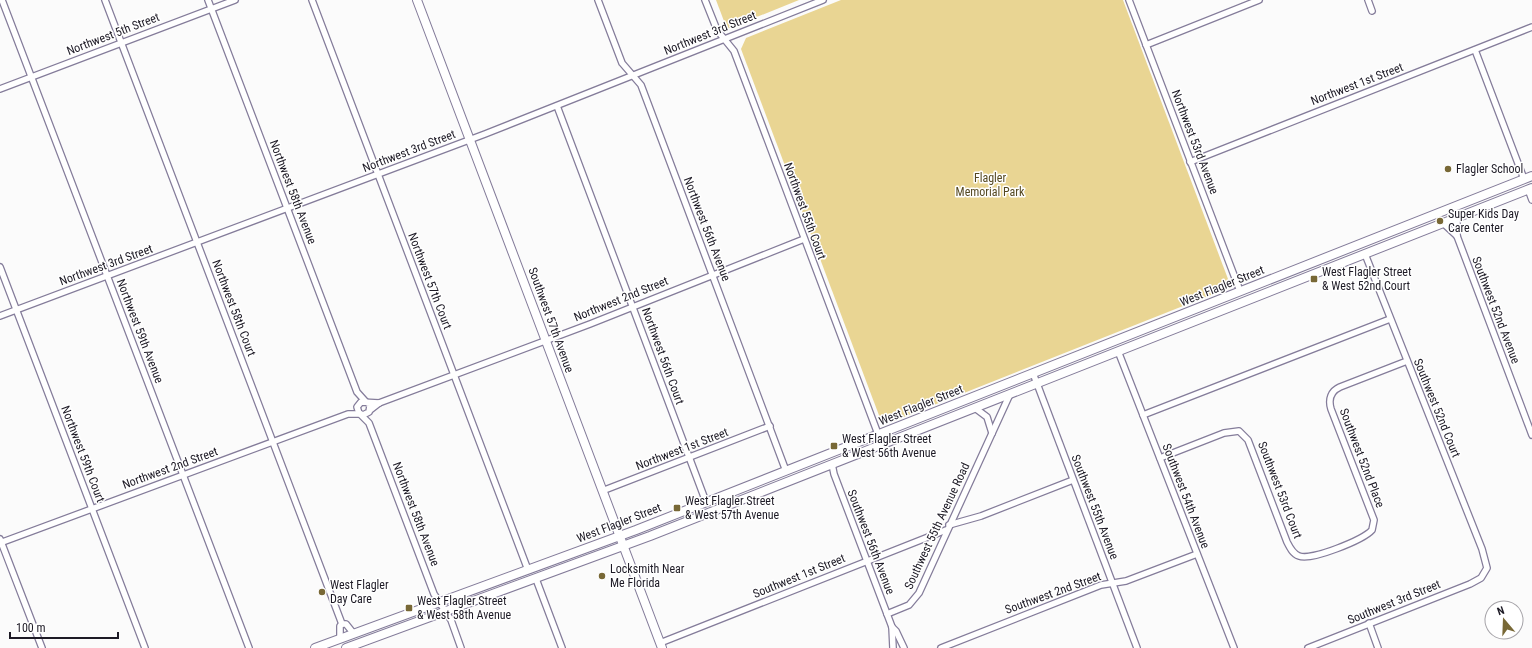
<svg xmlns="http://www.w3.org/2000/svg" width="1532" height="648" font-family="'Roboto Condensed',sans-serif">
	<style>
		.green { fill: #e9d593 }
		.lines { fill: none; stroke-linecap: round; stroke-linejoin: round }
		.minor-casing { stroke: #847c9a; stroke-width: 8 }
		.secondary-casing { stroke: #847c9a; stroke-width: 10 }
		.minor { stroke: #fff; stroke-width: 5.5 }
		.secondary { stroke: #fff; stroke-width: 8 }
		.poi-dot { fill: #786836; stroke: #fff; stroke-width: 1.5 }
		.labels { text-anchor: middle; stroke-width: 3; stroke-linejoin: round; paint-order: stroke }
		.street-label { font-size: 12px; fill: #1d1a25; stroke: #fff }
		.poi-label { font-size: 12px; fill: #1d1a25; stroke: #fff; text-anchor: start }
		.park-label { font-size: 12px; fill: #544821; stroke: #fff }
	</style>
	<rect width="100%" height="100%" fill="#fbfbfb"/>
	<!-- green -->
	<g class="green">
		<path d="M716 0H799L727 29Z"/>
		<path d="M841 0H1123L1231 287 891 422 880 418 741 49 746 38Z"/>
	</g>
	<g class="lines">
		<defs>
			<g id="minor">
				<path d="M2 0 249 648"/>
				<path d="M105 0 342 624H346L354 634"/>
				<path d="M208 0 357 392 366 402"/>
				<path d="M312 0 528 570"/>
				<path d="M598 0 622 63 641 85 786 471"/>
				<path d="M705 0 717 30 734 51 878 434"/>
				<path d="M1129 0 1240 291"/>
				<path d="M1368 0 1372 11"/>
				<path d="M1146 45 1259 0"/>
				<path d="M1475 50 1524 179"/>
				<path d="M0 89 235 0"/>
				<path d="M557 106 706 502"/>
				<path d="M1190 162 1532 27"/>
				<path d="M1528 189 1532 200"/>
				<path d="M1457 217V236L1532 435"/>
				<path d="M1443 223 1457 236"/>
				<path d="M0 267 145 648"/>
				<path d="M0 316 485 134 823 0"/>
				<path d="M1118 351 1234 648"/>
				<path d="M1033 373 1137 648"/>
				<path d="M368 403 370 406 369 412 363 415 359 413 357 407 361 402 379 403"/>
				<path d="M975 408 987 417 992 433"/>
				<path d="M370 410 379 403 590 324 804 239"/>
				<path d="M361 415 369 423 434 594 451 620 461 648"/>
				<path d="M1143 415 1390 319"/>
				<path d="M1160 458 1224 433 1239 431 1248 440 1287 542C1290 548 1293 554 1299 556 1311 561 1363 540 1372 530L1374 520 1331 409C1328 399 1331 391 1340 387L1407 361"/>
				<path d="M832 464 834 474 892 627 893 648"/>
				<path d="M602 491 770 426"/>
				<path d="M949 525 981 516 1073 480"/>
				<path d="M0 539 42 648"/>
				<path d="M0 543 348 414H360"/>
				<path d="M536 579 562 648"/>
				<path d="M887 614 909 605 919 593 1010 394"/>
				<path d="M1369 623 1378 648"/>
				<path d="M892 627 896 631 904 648"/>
				<path d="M340 639V626L342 624"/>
				<path d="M660 643 946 530"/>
				<path d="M941 648 1101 585 1126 581 1197 554"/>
				<path d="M1308 648 1470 584 1481 578 1487 568 1482 549 1365 254"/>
			</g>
			<g id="secondary">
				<path d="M417 0 662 648"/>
				<path d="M315 648 636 530 1532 176"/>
				<path d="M346 648 650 536 1532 188"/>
			</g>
		</defs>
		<!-- minor casing -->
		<use href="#minor" class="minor-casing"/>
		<!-- secondary casing -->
		<use href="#secondary" class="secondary-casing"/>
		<!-- minor -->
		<use href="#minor" class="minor"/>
		<!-- secondary -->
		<use href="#secondary" class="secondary"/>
	</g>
	<!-- markers -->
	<g class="poi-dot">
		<circle cx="1448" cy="169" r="4"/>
		<circle cx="1440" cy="221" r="4"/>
		<rect x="1310" y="275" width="8" height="8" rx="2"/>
		<rect x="830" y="442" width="8" height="8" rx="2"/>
		<rect x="673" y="504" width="8" height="8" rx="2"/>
		<circle cx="602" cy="576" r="4"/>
		<circle cx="322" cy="592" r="4"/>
		<rect x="405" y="604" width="8" height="8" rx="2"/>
	</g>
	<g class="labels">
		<!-- street labels -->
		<g class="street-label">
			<text transform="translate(710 33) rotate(-22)" y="4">Northwest 3rd Street</text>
			<text transform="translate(113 34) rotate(-21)" y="4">Northwest 5th Street</text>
			<text transform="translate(1357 84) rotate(-21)" y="4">Northwest 1st Street</text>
			<text transform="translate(1195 142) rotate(69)" y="4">Northwest 53rd Avenue</text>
			<text transform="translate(409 151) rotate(-21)" y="4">Northwest 3rd Street</text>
			<text transform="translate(293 192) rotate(69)" y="4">Northwest 58th Avenue</text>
			<text transform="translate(805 211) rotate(70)" y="4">Northwest 55th Court</text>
			<text transform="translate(707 229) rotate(69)" y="4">Northwest 56th Avenue</text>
			<text transform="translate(106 265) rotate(-20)" y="4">Northwest 3rd Street</text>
			<text transform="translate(430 281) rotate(69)" y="4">Northwest 57th Court</text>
			<text transform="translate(1222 286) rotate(-22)" y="4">West Flagler Street</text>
			<text transform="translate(621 299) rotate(-22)" y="4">Northwest 2nd Street</text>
			<text transform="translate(234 308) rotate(69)" y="4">Northwest 58th Court</text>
			<text transform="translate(1496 310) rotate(69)" y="4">Southwest 52nd Avenue</text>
			<text transform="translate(551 320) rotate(70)" y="4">Southwest 57th Avenue</text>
			<text transform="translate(140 331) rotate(69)" y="4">Northwest 59th Avenue</text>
			<text transform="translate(663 356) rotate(70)" y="4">Northwest 56th Court</text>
			<text transform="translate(921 405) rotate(-22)" y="4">West Flagler Street</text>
			<text transform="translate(1437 408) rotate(68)" y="4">Southwest 52nd Court</text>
			<text transform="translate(682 449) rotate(-21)" y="4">Northwest 1st Street</text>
			<text transform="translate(83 454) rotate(69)" y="4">Northwest 59th Court</text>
			<text transform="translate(1362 458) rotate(69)" y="4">Southwest 52nd Place</text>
			<text transform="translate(170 468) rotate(-20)" y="4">Northwest 2nd Street</text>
			<text transform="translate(1280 490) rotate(69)" y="4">Southwest 53rd Court</text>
			<text transform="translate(1186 496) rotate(69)" y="4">Southwest 54th Avenue</text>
			<text transform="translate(1095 507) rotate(69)" y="4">Southwest 55th Avenue</text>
			<text transform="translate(416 514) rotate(69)" y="4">Northwest 58th Avenue</text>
			<text transform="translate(619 523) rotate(-21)" y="4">West Flagler Street</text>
			<text transform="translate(937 526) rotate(-65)" y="4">Southwest 55th Avenue Road</text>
			<text transform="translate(871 542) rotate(69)" y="4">Southwest 56th Avenue</text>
			<text transform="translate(799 576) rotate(-22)" y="4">Southwest 1st Street</text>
			<text transform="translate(1053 593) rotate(-20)" y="4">Southwest 2nd Street</text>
			<text transform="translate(1394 602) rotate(-22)" y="4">Southwest 3rd Street</text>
		</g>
		<!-- poi labels -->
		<g class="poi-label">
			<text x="1456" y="173">Flagler School</text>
			<text x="1448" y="218">Super Kids Day<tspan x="1448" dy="14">Care Center</tspan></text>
			<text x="1322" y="276">West Flagler Street<tspan x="1322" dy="14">&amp; West 52nd Court</tspan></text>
			<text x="842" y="443">West Flagler Street<tspan x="842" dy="14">&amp; West 56th Avenue</tspan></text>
			<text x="685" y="505">West Flagler Street<tspan x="685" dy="14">&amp; West 57th Avenue</tspan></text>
			<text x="610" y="573">Locksmith Near<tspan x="610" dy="14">Me Florida</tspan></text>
			<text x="330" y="589">West Flagler<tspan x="330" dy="14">Day Care</tspan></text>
			<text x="417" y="605">West Flagler Street<tspan x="417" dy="14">&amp; West 58th Avenue</tspan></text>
		</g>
		<!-- park labels -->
		<g class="park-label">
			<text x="990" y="182">Flagler<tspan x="990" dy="14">Memorial Park</tspan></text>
		</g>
	</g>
	<!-- north arrow -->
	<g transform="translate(1504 620) rotate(341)"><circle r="19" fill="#ffffff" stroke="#a5a3a8"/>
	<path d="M0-3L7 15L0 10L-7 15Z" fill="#786836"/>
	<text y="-6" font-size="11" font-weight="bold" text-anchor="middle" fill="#1d1a25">N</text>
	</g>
	<!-- scale -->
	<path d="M10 632v6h108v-6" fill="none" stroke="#1d1a25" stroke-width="2"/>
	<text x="16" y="632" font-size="12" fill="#1d1a25" stroke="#ffffff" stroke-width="3" paint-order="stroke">100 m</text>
</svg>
